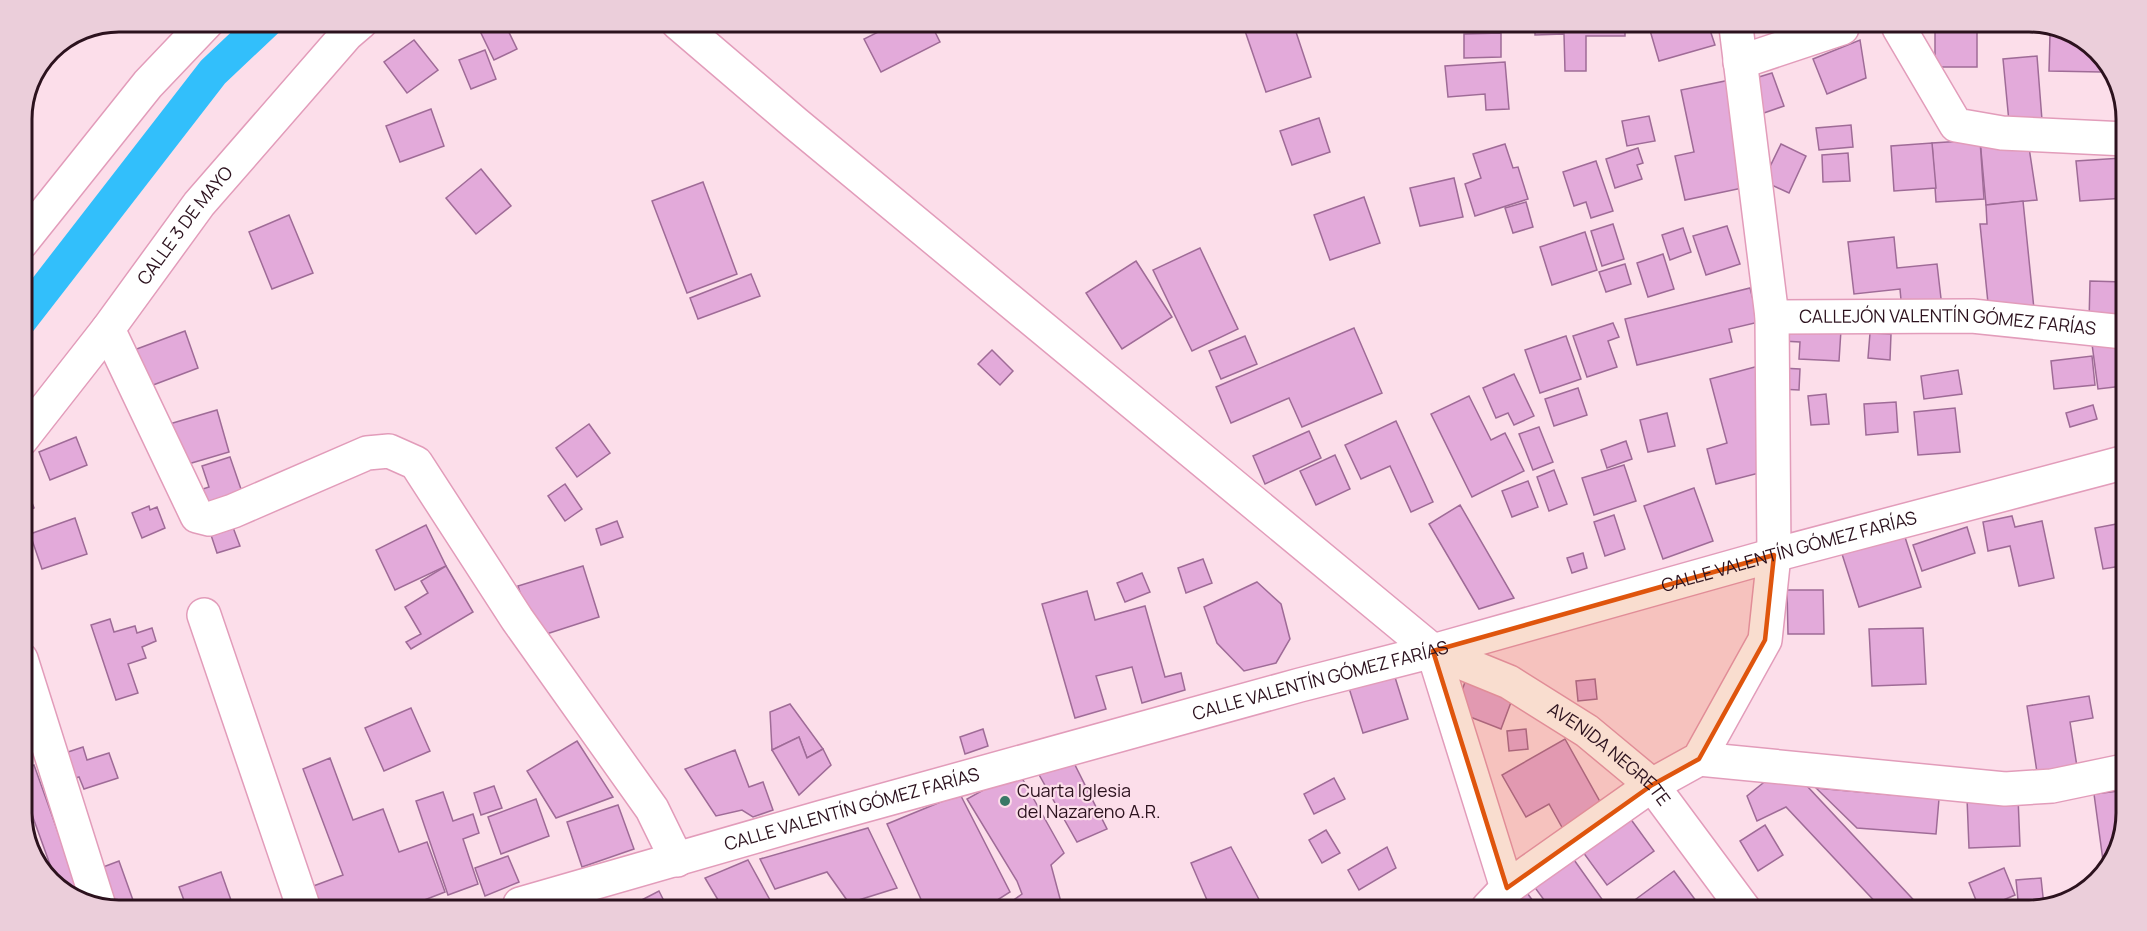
<svg xmlns="http://www.w3.org/2000/svg" width="2147" height="931" font-family="Manrope,sans-serif">
	<style>
		.lines { fill: none; stroke-linecap: round; stroke-linejoin: round }
		.canal { stroke: #32bffb; stroke-width: 33 }
		.building { fill: #e3aada; stroke: #9f6b97; stroke-width: 1.5 }
		.street-casing { stroke: #e29cba; stroke-width: 36 }
		.secondary-casing { stroke: #e29cba; stroke-width: 36 }
		.street { stroke: #fff; stroke-width: 33 }
		.secondary { stroke: #fff; stroke-width: 33 }
		.marked { fill: #df550d; fill-opacity: 0.2; stroke: #df550d; stroke-width: 4.5; stroke-linejoin: round }
		.poi-dot { fill: #397866; stroke: #fcdeea; stroke-width: 2 }
		.labels { text-anchor: middle; stroke-width: 4.5; stroke-linejoin: round; paint-order: stroke }
		.street-label { font-size: 18px; fill: #2c121e; stroke: #fcdeea }
		.poi-label { font-size: 18px; fill: #2c121e; stroke: #fcdeea; text-anchor: start }
		.rim { fill: none; stroke: #2c121e; stroke-width: 3 }
	</style>
	<rect width="100%" height="100%" fill="#fcdeea"/>
	<g class="lines">
		<!-- canal -->
		<path class="canal" d="M21 320 213 72 266 22"/>
	</g>
	<!-- building -->
	<g class="building">
		<path d="M499 22H504L517 49 494 60 480 31Z"/>
		<path d="M894 24H931L940 42 881 72 864 39Z"/>
		<path d="M1243 25 1294 26 1311 77 1266 92Z"/>
		<path d="M1492 26H1525L1526 29H1492Z"/>
		<path d="M1535 26 1625 27V36H1586V71H1565L1564 34 1535 35Z"/>
		<path d="M1649 27H1709L1715 45 1659 61Z"/>
		<rect x="1935" y="28" width="42" height="39"/>
		<path d="M2057 29H2066L2101 57V72L2049 71 2050 34 2057 32Z"/>
		<path d="M1501 33V57L1464 58V34Z"/>
		<path d="M414 40 438 70 407 93 384 62Z"/>
		<path d="M1860 40 1866 78 1827 94 1813 59Z"/>
		<path d="M485 50 496 79 471 89 459 60Z"/>
		<path d="M2037 56 2042 120 2009 122 2003 59Z"/>
		<path d="M1505 62 1509 109 1486 110 1485 94 1448 97 1445 66Z"/>
		<path d="M1772 73 1784 106 1761 114 1749 80Z"/>
		<path d="M1730 80 1752 186 1685 200 1675 156 1694 152 1681 90Z"/>
		<path d="M431 109 444 146 400 162 386 126Z"/>
		<path d="M1649 116 1655 141 1627 146 1622 121Z"/>
		<path d="M1319 118 1330 152 1292 165 1280 131Z"/>
		<path d="M1851 125 1853 147 1819 150 1816 128Z"/>
		<path d="M1980 140 2028 141 2037 200 1986 205Z"/>
		<path d="M1980 140 1984 199 1936 202 1932 143Z"/>
		<path d="M1932 143 1936 188 1894 191 1891 146Z"/>
		<path d="M1505 144 1513 168 1518 167 1528 199 1475 216 1465 184 1481 178 1473 154Z"/>
		<path d="M1781 144 1806 156 1789 193 1763 181Z"/>
		<path d="M1638 148 1643 163 1637 165 1642 179 1615 188 1606 159Z"/>
		<path d="M1848 153 1850 181 1823 182 1822 155Z"/>
		<path d="M2122 158 2125 198 2080 201 2076 161Z"/>
		<path d="M1596 161 1613 211 1591 218 1586 202 1574 206 1563 172Z"/>
		<path d="M481 169 511 206 476 234 446 198Z"/>
		<path d="M1454 178 1463 217 1420 226 1410 188Z"/>
		<path d="M703 182 737 274 687 293 652 201Z"/>
		<path d="M1364 197 1380 243 1330 260 1314 215Z"/>
		<path d="M2023 201 2034 309 1989 313 1980 224H1987L1986 205Z"/>
		<path d="M1526 202 1533 227 1513 233 1505 208Z"/>
		<path d="M289 215 313 273 272 289 249 232Z"/>
		<path d="M1613 224 1624 259 1602 266 1591 231Z"/>
		<path d="M1727 226 1740 264 1706 275 1693 236Z"/>
		<path d="M1683 228 1691 252 1670 260 1662 235Z"/>
		<path d="M1585 232 1597 270 1552 285 1540 247Z"/>
		<path d="M1894 237 1897 268 1937 264 1942 307 1902 311 1900 289 1854 294 1848 242Z"/>
		<path d="M1200 248 1238 329 1192 351 1153 270Z"/>
		<path d="M1663 254 1674 289 1648 297 1637 263Z"/>
		<path d="M1136 261 1172 317 1122 349 1086 293Z"/>
		<path d="M1625 264 1631 284 1606 292 1599 272Z"/>
		<path d="M751 274 760 296 698 319 690 298Z"/>
		<path d="M2090 281 2124 282V324L2089 323Z"/>
		<path d="M1750 288 1759 322 1729 329 1732 342 1637 365 1625 319Z"/>
		<path d="M1613 323 1619 337 1608 341 1617 367 1587 377 1573 336Z"/>
		<path d="M1783 326 1841 330 1839 361 1799 359 1800 342 1782 341Z"/>
		<path d="M1354 328 1382 393 1302 427 1289 398 1231 423 1216 387Z"/>
		<path d="M185 331 198 368 140 390 126 353Z"/>
		<path d="M1870 333 1891 334 1890 360 1868 358Z"/>
		<path d="M1245 336 1257 364 1221 379 1209 351Z"/>
		<path d="M1566 336 1581 379 1540 393 1525 350Z"/>
		<path d="M2092 344 2123 348V386L2098 389Z"/>
		<path d="M992 350 1013 371 1000 385 978 364Z"/>
		<path d="M2092 356 2095 385 2054 389 2051 361Z"/>
		<path d="M1766 364 1767 471 1716 484 1707 449 1727 443 1710 379Z"/>
		<path d="M1781 368 1800 369 1799 390 1779 389Z"/>
		<path d="M1958 370 1962 394 1924 399 1921 376Z"/>
		<path d="M1514 374 1534 416 1514 425 1508 413 1496 418 1483 388Z"/>
		<path d="M1578 388 1587 415 1554 426 1545 399Z"/>
		<path d="M1826 394 1829 424 1811 425 1808 396Z"/>
		<path d="M1469 396 1491 440 1505 433 1524 471 1472 497 1431 414Z"/>
		<path d="M1896 402 1898 432 1866 435 1864 404Z"/>
		<path d="M2093 405 2097 419 2070 427 2066 413Z"/>
		<path d="M1955 408 1960 452 1918 455 1914 412Z"/>
		<path d="M217 410 229 452 178 467 166 425Z"/>
		<path d="M1667 413 1675 446 1648 452 1640 420Z"/>
		<path d="M1396 421 1433 502 1411 512 1390 466 1361 479 1345 445Z"/>
		<path d="M589 424 610 453 577 477 556 448Z"/>
		<path d="M1539 427 1553 462 1533 470 1519 434Z"/>
		<path d="M1309 431 1321 458 1265 484 1253 456Z"/>
		<path d="M76 437 87 465 50 480 39 452Z"/>
		<path d="M1626 441 1632 459 1607 468 1601 450Z"/>
		<path d="M1335 455 1350 489 1316 505 1300 471Z"/>
		<path d="M230 457 242 492 198 506 194 492 209 487 202 466Z"/>
		<path d="M1624 465 1636 501 1594 515 1582 478Z"/>
		<path d="M1554 470 1567 504 1549 511 1537 477Z"/>
		<path d="M22 477 34 508 21 515V477Z"/>
		<path d="M1528 481 1538 507 1512 517 1502 491Z"/>
		<path d="M565 484 582 509 565 521 548 496Z"/>
		<path d="M1694 488 1713 541 1663 559 1644 506Z"/>
		<path d="M1460 505 1514 598 1479 609 1429 524Z"/>
		<path d="M149 506 150 510 157 507 165 528 142 538 132 513Z"/>
		<path d="M1614 515 1625 549 1605 556 1594 522Z"/>
		<path d="M2012 516 2015 527 2042 521 2054 578 2019 586 2010 546 1988 551 1983 522Z"/>
		<path d="M75 518 87 554 42 569 30 534Z"/>
		<path d="M617 521 623 537 601 545 596 529Z"/>
		<path d="M231 522 240 546 217 553 209 529Z"/>
		<path d="M2122 523 2121 566 2103 569 2095 528Z"/>
		<path d="M426 525 446 566 395 590 376 550Z"/>
		<path d="M1967 527 1975 553 1922 571 1913 545Z"/>
		<path d="M1904 534 1921 587 1859 607 1842 554Z"/>
		<path d="M1583 553 1587 568 1572 573 1567 558Z"/>
		<path d="M1203 559 1212 583 1186 593 1178 568Z"/>
		<path d="M446 566 473 612 411 649 406 642 421 634 405 607 428 593 421 581Z"/>
		<path d="M583 566 599 617 534 638 518 586Z"/>
		<path d="M1142 573 1150 592 1125 602 1117 583Z"/>
		<path d="M1257 582 1281 604 1290 639 1276 663 1244 671 1217 643 1204 607Z"/>
		<path d="M1787 590H1823L1824 634H1788Z"/>
		<path d="M1087 591 1095 620 1145 606 1165 677 1181 673 1185 690 1142 703 1132 667 1096 676 1106 709 1075 718 1042 604Z"/>
		<path d="M110 619 114 632 135 626 137 633 152 628 156 641 142 647 146 658 128 664 138 693 116 700 91 625Z"/>
		<path d="M1923 628 1926 684 1872 686 1869 629Z"/>
		<path d="M1394 674 1408 719 1363 733 1349 688Z"/>
		<path d="M1466 679 1513 697 1501 729 1455 711Z"/>
		<path d="M1595 679 1597 699 1578 701 1576 681Z"/>
		<path d="M2089 696 2093 718 2070 722 2078 773 2038 779 2027 706Z"/>
		<path d="M790 704 823 749 807 758 799 737 772 750 770 712Z"/>
		<path d="M411 708 430 751 384 771 365 728Z"/>
		<path d="M983 729 988 746 965 754 960 737Z"/>
		<path d="M1526 729 1528 749 1509 751 1507 731Z"/>
		<path d="M799 737 807 758 823 749 831 765 799 795 772 750Z"/>
		<path d="M1565 739 1603 807 1563 829 1549 804 1526 817 1502 775Z"/>
		<path d="M577 741 613 797 556 818 527 771Z"/>
		<path d="M83 747 87 760 109 753 118 778 84 789 79 777 62 782 53 757Z"/>
		<path d="M735 750 749 787 763 782 773 810 753 817 742 810 716 816 685 769Z"/>
		<path d="M1069 753 1107 829 1077 842 1033 764Z"/>
		<path d="M330 758 353 820 383 809 399 852 427 842 445 892 414 904 305 903 300 891 343 875 303 769Z"/>
		<path d="M34 765 83 902 57 884 21 784V770Z"/>
		<path d="M1018 771 1064 853 1051 865 1062 906H1005L1022 894 1017 881 967 799Z"/>
		<path d="M1773 775 1806 785 1923 910 1882 909 1786 807 1757 821 1747 796Z"/>
		<path d="M1334 778 1345 799 1314 814 1304 794Z"/>
		<path d="M494 786 502 808 481 815 474 793Z"/>
		<path d="M1816 788 1939 799 1936 834 1857 828Z"/>
		<path d="M2119 791 2118 850 2104 868 2094 794Z"/>
		<path d="M443 792 453 821 473 814 479 833 463 839 478 884 448 895 416 801Z"/>
		<path d="M960 794 1010 892 988 906H924L887 824Z"/>
		<path d="M2018 797 2020 846 1969 848 1967 798Z"/>
		<path d="M536 799 549 836 501 854 488 817Z"/>
		<path d="M618 805 634 849 582 867 567 822Z"/>
		<path d="M1627 814 1654 851 1607 885 1580 848Z"/>
		<path d="M1765 825 1783 855 1758 871 1740 841Z"/>
		<path d="M868 828 897 888 849 903 827 872 775 889 760 859Z"/>
		<path d="M1326 830 1340 853 1322 863 1309 840Z"/>
		<path d="M1231 847 1263 907H1210L1191 863Z"/>
		<path d="M1387 847 1396 868 1359 890 1348 870Z"/>
		<path d="M508 856 519 882 485 896 475 868Z"/>
		<path d="M1572 857 1604 902 1596 908H1550L1533 885Z"/>
		<path d="M748 860 770 900 754 905H721L705 878Z"/>
		<path d="M119 861 134 903H100L90 872Z"/>
		<path d="M2004 868 2015 895 1980 910 1969 883Z"/>
		<path d="M1674 871 1702 909 1624 908Z"/>
		<path d="M221 872 232 903H185L179 887Z"/>
		<path d="M2041 878 2044 906 2019 910 2016 880Z"/>
		<path d="M1525 890 1538 908H1500Z"/>
		<path d="M659 891 666 905H632Z"/>
	</g>
	<g class="lines">
		<defs>
			<g id="street">
				<path d="M1899 28 1956 125 2002 133 2126 139"/>
				<path d="M1740 62 1842 28"/>
				<path id="s1" d="M1772 317 1972 316 2124 332"/>
				<path d="M108 329 197 516 209 519 233 511 367 453 389 451 416 463 517 619 652 809 677 860"/>
				<path d="M204 615 302 903"/>
				<path d="M1433 651 1507 888"/>
				<path d="M21 659 98 903"/>
				<path d="M1699 759 2005 789 2052 786 2119 772"/>
				<path id="s2" d="M520 904 819 818 1300 685 1433 651 1774 555 2122 463"/>
				<path d="M1488 908 1507 888 1530 871 1652 785 1699 759 1765 640 1774 555 1772 317 1736 27"/>
			</g>
			<g id="secondary">
				<path id="s3" d="M678 23 795 123 1433 651 1509 682 1587 731 1652 785 1744 909"/>
				<path d="M21 243 148 84 208 21"/>
				<path id="s4" d="M21 440 108 329 199 204 347 34 361 22"/>
			</g>
		</defs>
		<!-- street casing -->
		<use href="#street" class="street-casing"/>
		<!-- secondary casing -->
		<use href="#secondary" class="secondary-casing"/>
		<!-- street -->
		<use href="#street" class="street"/>
		<!-- secondary -->
		<use href="#secondary" class="secondary"/>
	</g>
	<!-- marked area -->
	<path class="marked" d="M1774 555 1765 640 1699 759 1652 785 1507 888 1433 651Z"/>
	<!-- markers -->
	<circle class="poi-dot" cx="1005" cy="801" r="6"/>
	<g class="labels">
		<!-- street labels -->
		<g class="street-label">
			<text dy="6" stroke="none"><textPath href="#s4" startOffset="270">CALLE 3 DE MAYO</textPath></text>
			<text dy="6" stroke="none"><textPath href="#s1" startOffset="176">CALLEJÓN VALENTÍN GÓMEZ FARÍAS</textPath></text>
			<text dy="6" stroke="none"><textPath href="#s2" startOffset="1317">CALLE VALENTÍN GÓMEZ FARÍAS</textPath></text>
			<text dy="6" stroke="none"><textPath href="#s2" startOffset="831">CALLE VALENTÍN GÓMEZ FARÍAS</textPath></text>
			<text dy="6" stroke="none"><textPath href="#s3" startOffset="1188">AVENIDA NEGRETE</textPath></text>
			<text dy="6" stroke="none"><textPath href="#s2" startOffset="345">CALLE VALENTÍN GÓMEZ FARÍAS</textPath></text>
		</g>
		<!-- poi labels -->
		<g class="poi-label">
			<text x="1017" y="797">Cuarta Iglesia<tspan x="1017" dy="21">del Nazareno A.R.</tspan></text>
		</g>
	</g>
	<!-- crop -->
	<path d="M0 0H2147V931H0ZM119 32H2029A87 87 0 0 1 2116 119V813A87 87 0 0 1 2029 900H119A87 87 0 0 1 32 813V119A87 87 0 0 1 119 32Z" fill="#ebceda" fill-rule="evenodd"/>
	<path class="rim" d="M119 32H2029A87 87 0 0 1 2116 119V813A87 87 0 0 1 2029 900H119A87 87 0 0 1 32 813V119A87 87 0 0 1 119 32Z"/>
</svg>
